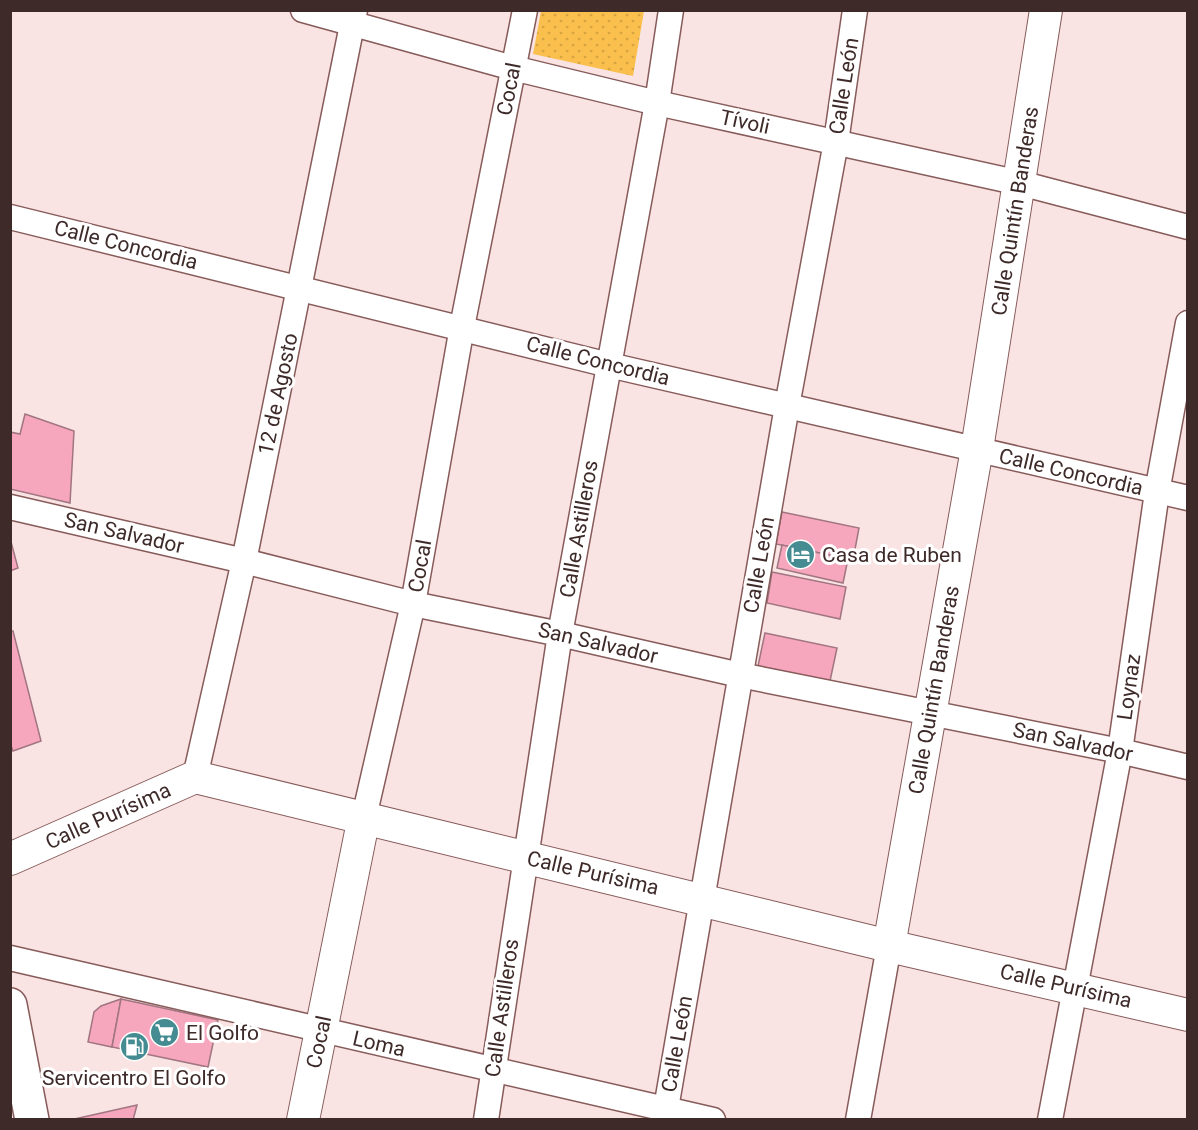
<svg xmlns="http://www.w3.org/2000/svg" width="1198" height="1130" font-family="Roboto,sans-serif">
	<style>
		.grass { fill: url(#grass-dots) }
		.building { fill: #f6a7bd; stroke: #a17581; stroke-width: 1.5 }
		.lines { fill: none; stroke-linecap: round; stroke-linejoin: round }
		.minor-casing { stroke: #875b5a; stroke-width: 27 }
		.tertiary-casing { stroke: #875b5a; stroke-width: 34 }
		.primary-casing { stroke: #875b5a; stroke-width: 36 }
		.minor { stroke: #fff; stroke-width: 24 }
		.tertiary { stroke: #fff; stroke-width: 32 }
		.primary { stroke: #fff; stroke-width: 33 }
		.labels { text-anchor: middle; stroke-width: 6; stroke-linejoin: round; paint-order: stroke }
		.street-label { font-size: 21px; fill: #3d2a29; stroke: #fff }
		.poi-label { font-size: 21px; fill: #3d2a29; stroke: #fff; text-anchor: start }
	</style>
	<defs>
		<pattern id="grass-dots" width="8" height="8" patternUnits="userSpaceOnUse" patternTransform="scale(1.5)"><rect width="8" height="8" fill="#fabf4c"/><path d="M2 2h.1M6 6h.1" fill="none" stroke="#d7a442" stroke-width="1.8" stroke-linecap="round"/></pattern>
	</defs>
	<rect width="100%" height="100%" fill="#f9e4e3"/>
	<!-- grass -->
	<path class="grass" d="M541 11H644L633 76 533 54Z"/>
	<!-- building -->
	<g class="building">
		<path d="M25 414 74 431 70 503 10 489V432L20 434Z"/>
		<path d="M782 512 859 528 853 560 776 544Z"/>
		<path d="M10 538 18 568 10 571Z"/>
		<path d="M782 545 848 559 843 583 777 568Z"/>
		<path d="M772 572 846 587 840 619 767 603Z"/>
		<path d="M10 631H13L41 741 13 751 10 743Z"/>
		<path d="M765 633 837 648 830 681 758 666Z"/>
		<path d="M121 999 112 1047 88 1042 94 1012 101 1006Z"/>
		<path d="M121 999 218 1020 208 1067 112 1047Z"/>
		<path d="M137 1105 133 1120H70Z"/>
	</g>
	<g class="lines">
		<defs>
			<g id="minor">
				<path d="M303 10 513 68 657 103 1020 183 1188 227"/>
				<path d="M10 217 609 365 1188 498"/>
				<path d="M10 507 244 561 413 604 560 634 740 675 1120 751 1188 767"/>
				<path d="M195 777 244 561 355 10"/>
				<path d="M364 817 413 604 462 327 525 10"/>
				<path d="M10 958 713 1120"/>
				<path d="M486 1120 560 634 657 103 671 10"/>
				<path d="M664 1120 787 406 836 142 855 10"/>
				<path d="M858 1120 889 946"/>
				<path d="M1050 1120 1120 751 1157 492 1188 323"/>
			</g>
			<g id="tertiary">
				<path d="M10 859 195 777 889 946 1188 1015"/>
				<path d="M889 946 977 449 1046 10"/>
				<path d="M303 1120 364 817"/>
			</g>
			<path id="primary" d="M10 1005 32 1120"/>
		</defs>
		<!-- minor casing -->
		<use href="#minor" class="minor-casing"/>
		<!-- tertiary casing -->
		<use href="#tertiary" class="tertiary-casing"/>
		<!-- primary casing -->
		<use href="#primary" class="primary-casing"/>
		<!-- minor -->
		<use href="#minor" class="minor"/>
		<!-- tertiary -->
		<use href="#tertiary" class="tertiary"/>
		<!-- primary -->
		<use href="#primary" class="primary"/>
	</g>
	<!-- icons -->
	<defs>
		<symbol id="hotel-disc" viewBox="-11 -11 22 22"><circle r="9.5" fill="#448c91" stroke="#fff"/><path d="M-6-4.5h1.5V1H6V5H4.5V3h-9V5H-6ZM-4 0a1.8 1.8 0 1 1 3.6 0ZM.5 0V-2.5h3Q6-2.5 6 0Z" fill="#fff"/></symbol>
		<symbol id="supermarket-disc" viewBox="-11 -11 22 22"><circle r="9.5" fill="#448c91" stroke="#fff"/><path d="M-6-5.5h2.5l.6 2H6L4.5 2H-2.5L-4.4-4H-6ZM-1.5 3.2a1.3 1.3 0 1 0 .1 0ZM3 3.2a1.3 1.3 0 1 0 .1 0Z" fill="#fff"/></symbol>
		<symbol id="fuel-disc" viewBox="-11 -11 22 22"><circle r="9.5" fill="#448c91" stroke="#fff"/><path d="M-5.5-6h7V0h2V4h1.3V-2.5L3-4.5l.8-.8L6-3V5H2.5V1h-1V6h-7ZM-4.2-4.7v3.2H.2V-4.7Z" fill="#fff"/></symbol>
	</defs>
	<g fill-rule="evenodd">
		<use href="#hotel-disc" x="784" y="538" width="33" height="33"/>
		<use href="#supermarket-disc" x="148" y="1016" width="33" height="33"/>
		<use href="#fuel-disc" x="118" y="1030" width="33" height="33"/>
	</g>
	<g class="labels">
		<!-- street labels -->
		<g class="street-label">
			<text transform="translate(844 86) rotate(-81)" y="7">Calle León</text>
			<text transform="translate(509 89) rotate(-79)" y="7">Cocal</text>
			<text transform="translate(745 122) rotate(12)" y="7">Tívoli</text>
			<text transform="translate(1015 211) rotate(-81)" y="7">Calle Quintín Banderas</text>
			<text transform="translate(126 245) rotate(14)" y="7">Calle Concordia</text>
			<text transform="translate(598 361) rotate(14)" y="7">Calle Concordia</text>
			<text transform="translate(278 394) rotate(-78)" y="7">12 de Agosto</text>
			<text transform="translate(1071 472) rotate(13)" y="7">Calle Concordia</text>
			<text transform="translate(579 529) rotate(-80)" y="7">Calle Astilleros</text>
			<text transform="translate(124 533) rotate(13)" y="7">San Salvador</text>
			<text transform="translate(759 565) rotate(-80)" y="7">Calle León</text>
			<text transform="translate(420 566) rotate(-80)" y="7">Cocal</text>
			<text transform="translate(598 643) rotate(13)" y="7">San Salvador</text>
			<text transform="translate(1129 687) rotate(-82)" y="7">Loynaz</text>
			<text transform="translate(934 690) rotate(-80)" y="7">Calle Quintín Banderas</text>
			<text transform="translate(1073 742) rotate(12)" y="7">San Salvador</text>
			<text transform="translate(108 816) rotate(-24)" y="7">Calle Purísima</text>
			<text transform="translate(593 873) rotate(13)" y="7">Calle Purísima</text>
			<text transform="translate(1066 986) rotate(13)" y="7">Calle Purísima</text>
			<text transform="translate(502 1008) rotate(-82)" y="7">Calle Astilleros</text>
			<text transform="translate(319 1042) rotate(-78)" y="7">Cocal</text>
			<text transform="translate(379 1044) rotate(13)" y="7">Loma</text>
			<text transform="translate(677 1044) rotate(-80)" y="7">Calle León</text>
		</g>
		<!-- poi labels -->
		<g class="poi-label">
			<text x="822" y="562">Casa de Ruben</text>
			<text x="186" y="1040">El Golfo</text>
			<text x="134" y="1085" text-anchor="middle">Servicentro El Golfo</text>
		</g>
	</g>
	<!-- border -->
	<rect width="1198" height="1130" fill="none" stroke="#3d2a29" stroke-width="24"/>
</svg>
